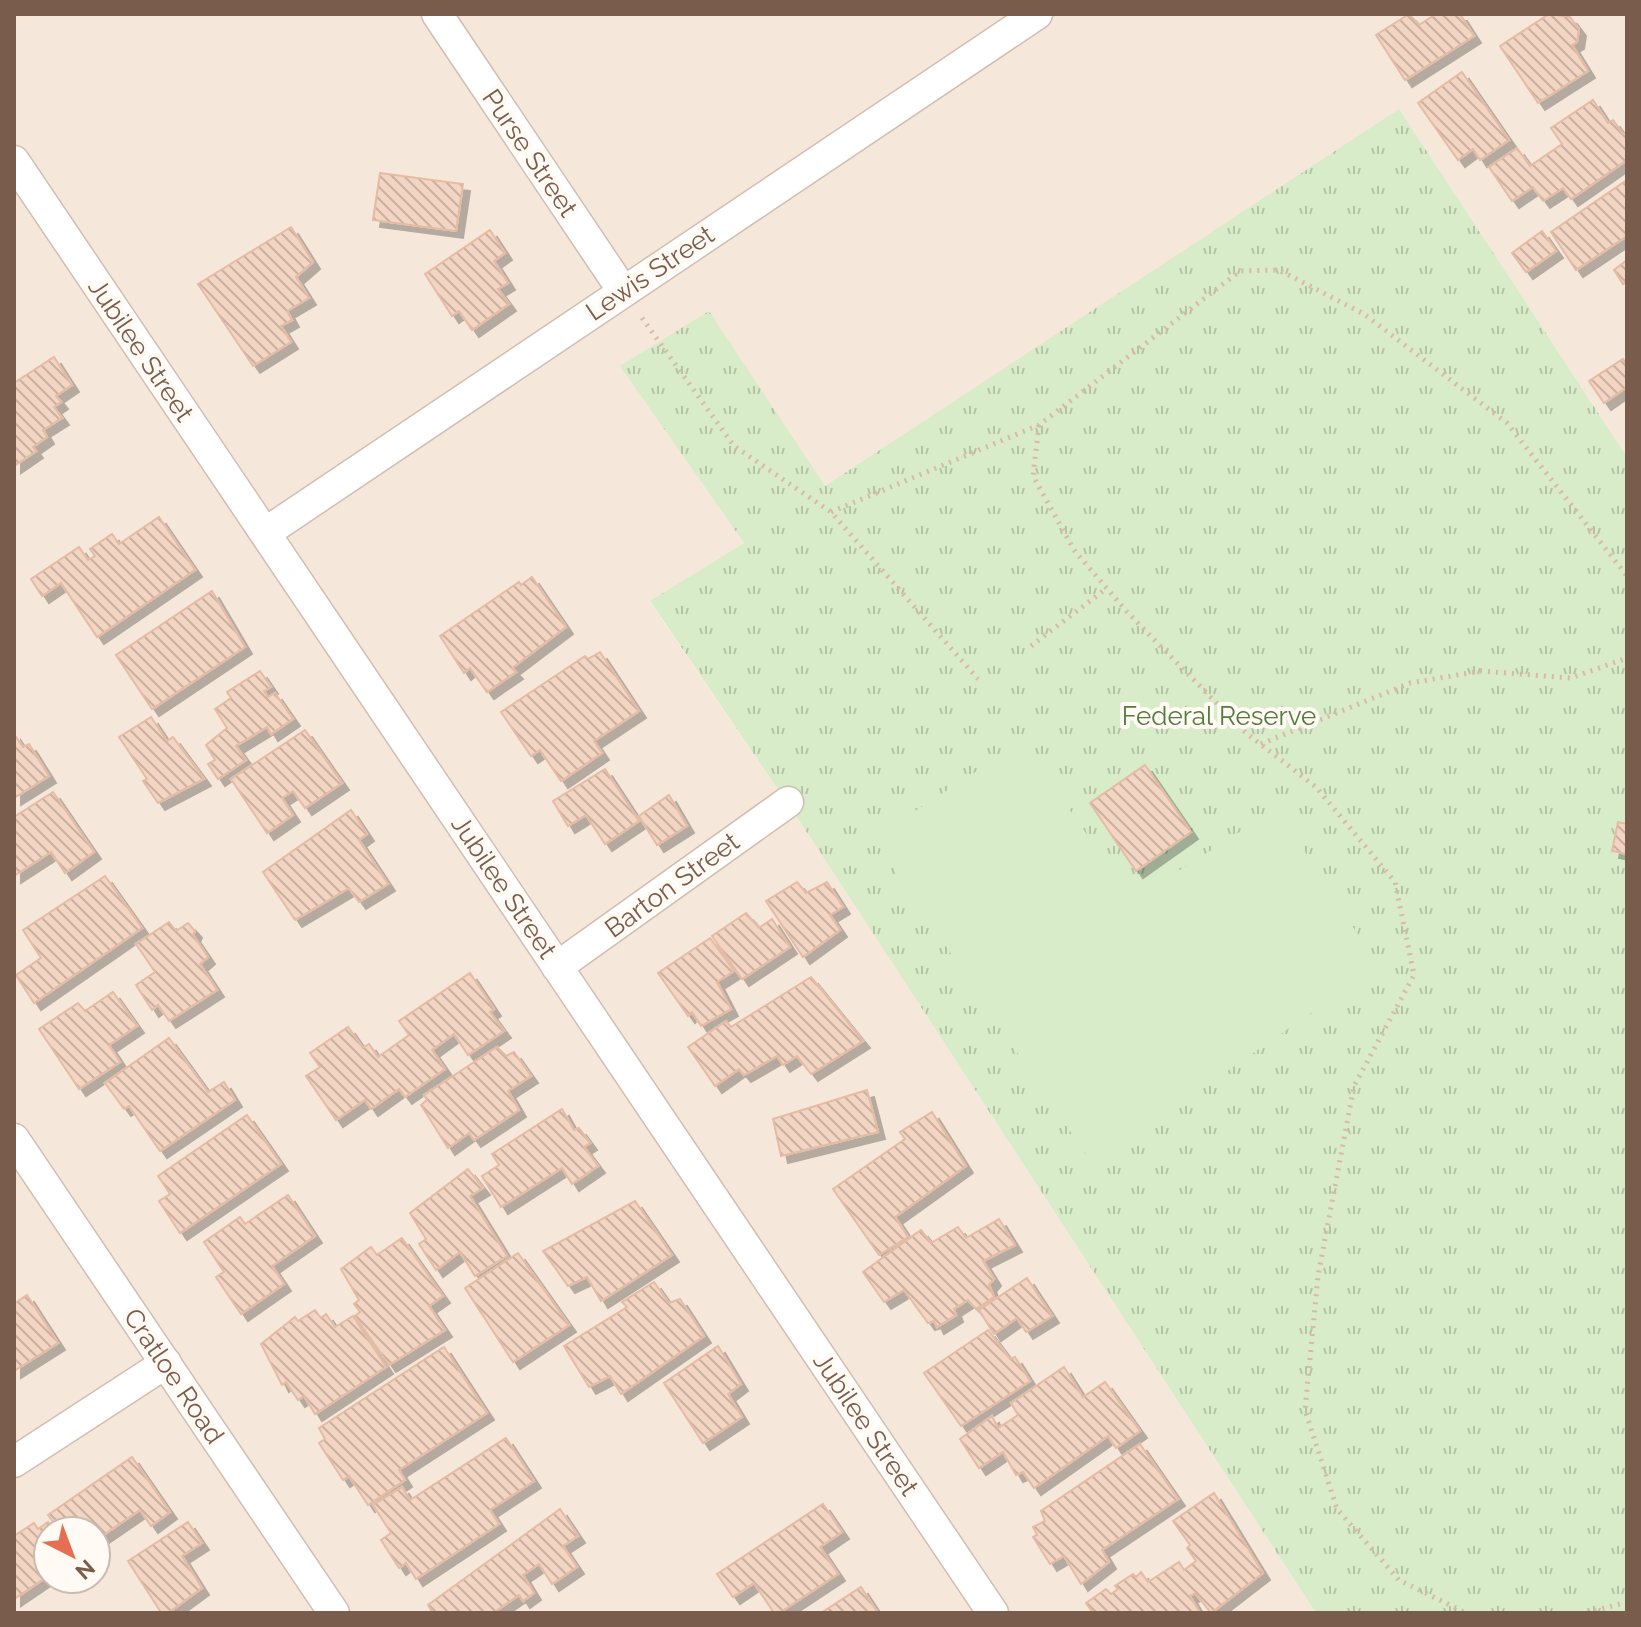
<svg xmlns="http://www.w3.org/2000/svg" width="1641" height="1627" font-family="Raleway,sans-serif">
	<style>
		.residential { fill: #f5e8da; fill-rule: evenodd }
		.grass { fill: url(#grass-tufts) }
		.garden { fill: #d8ecc9 }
		.building { fill: url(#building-back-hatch); stroke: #e6bba3; stroke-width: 2; filter: url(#shadow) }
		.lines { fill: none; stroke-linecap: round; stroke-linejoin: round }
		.minor-casing { stroke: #d1beb0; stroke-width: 33 }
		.path { stroke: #d9b8a5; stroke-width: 5; stroke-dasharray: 2 6; stroke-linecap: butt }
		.minor { stroke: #fff; stroke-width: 30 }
		.labels { text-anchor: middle; stroke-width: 8; stroke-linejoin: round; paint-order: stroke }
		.street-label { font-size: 26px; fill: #7a5c4d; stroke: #fffaf3 }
		.park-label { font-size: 26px; fill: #537a41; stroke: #fffaf3 }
	</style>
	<defs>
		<pattern id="grass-tufts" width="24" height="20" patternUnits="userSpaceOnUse" patternTransform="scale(2)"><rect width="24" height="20" fill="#d8ecc9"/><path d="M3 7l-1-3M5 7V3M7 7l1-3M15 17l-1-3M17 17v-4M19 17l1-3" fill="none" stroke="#b4c2a5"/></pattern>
		<pattern id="building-back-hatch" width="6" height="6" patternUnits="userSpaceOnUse" patternTransform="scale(2)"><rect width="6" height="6" fill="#f3d5c3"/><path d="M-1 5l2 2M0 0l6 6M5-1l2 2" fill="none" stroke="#cab0a1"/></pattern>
		<filter id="shadow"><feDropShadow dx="7" dy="7" stdDeviation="0" flood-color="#0004"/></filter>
	</defs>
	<rect width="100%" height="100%" fill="#fdf6ec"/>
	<!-- residential -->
	<path class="residential" d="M14 14H1627V457L1399 110 825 487 709 312 621 366 744 543 650 602 812 840 1316 1613H14ZM48 1531H96V1579H48Z"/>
	<!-- grass -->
	<path class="grass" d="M1399 109 1627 457V1613H1316L812 840 650 601 744 543 620 366 709 311 825 486Z"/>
	<!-- garden -->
	<path class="garden" d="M1022 742 1133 900 1277 808 1378 966 1093 1165 873 838Z"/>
	<!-- building -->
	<g class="building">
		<path d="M1409 14 1419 25 1436 14H1460L1474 36 1405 80 1376 35Z"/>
		<path d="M1549 14 1570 17 1579 29 1577 42 1572 45 1588 71 1538 103 1500 46Z"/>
		<path d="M1462 72 1509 140 1480 160 1473 149 1458 160 1418 103Z"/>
		<path d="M1593 100 1608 123 1613 120 1623 134 1627 132V160L1571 199 1563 188 1543 201 1533 187 1512 201 1489 167 1517 148 1530 166 1562 144 1551 128Z"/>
		<path d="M380 173 463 184 456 231 373 220Z"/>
		<path d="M1627 180V236L1576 270 1551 232Z"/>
		<path d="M291 227 313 262 296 277 309 298 287 311 292 320 281 326 291 342 253 366 198 284Z"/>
		<path d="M490 230 505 253 494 261 508 283 498 289 509 304 472 330 459 311 452 316 425 274Z"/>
		<path d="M1542 231 1556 251 1526 272 1512 253Z"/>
		<path d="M1627 260V281L1623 284 1614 270Z"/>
		<path d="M54 357 72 385 56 396 61 402 54 407 62 418 43 430 47 437 33 447 36 451 14 466V383Z"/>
		<path d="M1623 359 1627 365V387L1604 403 1589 381Z"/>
		<path d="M159 517 195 570 97 637 61 583 42 596 31 579 79 547 88 560 95 556 90 549 112 534 119 544Z"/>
		<path d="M532 577 566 627 512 668 516 672 487 692 470 668 464 673 440 636 519 582 521 585Z"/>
		<path d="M212 591 245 647 152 709 116 655Z"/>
		<path d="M600 652 639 711 594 741 602 753 561 781 540 750 531 756 501 712 585 656 588 659Z"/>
		<path d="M260 671 271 687 264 691 268 697 275 693 293 719 271 734 267 727 236 746 246 760 218 779 208 764 215 760 206 745 227 728 215 709 231 698 227 692Z"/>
		<path d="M151 717 167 741 173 737 204 779 158 803 143 781 147 779 119 737Z"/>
		<path d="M305 730 342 783 305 808 293 791 282 798 293 815 267 833 231 779Z"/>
		<path d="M14 734 23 747 29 744 49 776 14 798Z"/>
		<path d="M1145 765 1191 832 1136 871 1090 803Z"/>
		<path d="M605 769 639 821 605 844 586 815 568 826 553 801Z"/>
		<path d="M53 792 94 852 65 873 51 852 14 876V817Z"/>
		<path d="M669 795 687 826 657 845 639 816Z"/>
		<path d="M351 810 367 834 359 840 388 884 359 902 349 888 295 920 263 872Z"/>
		<path d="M1618 822 1627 824V854L1612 851Z"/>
		<path d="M105 876 142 928 34 1003 16 975 41 958 23 930Z"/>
		<path d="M797 882 806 893 827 882 843 907 830 915 840 930 803 957 766 901Z"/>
		<path d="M746 913 759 928 772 919 790 947 742 979 712 936Z"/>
		<path d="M169 922 176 931 188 923 195 931 193 935 208 957 200 964 217 990 169 1021 158 1005 152 1010 136 985 155 972 136 944Z"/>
		<path d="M710 938 734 971 717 982 731 1009 701 1026 692 1012 688 1016 658 973Z"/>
		<path d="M470 973 494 1009 490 1012 504 1031 468 1055 454 1034 432 1050 445 1069 405 1097 399 1089 371 1109 365 1100 336 1120 306 1076 320 1067 310 1053 348 1027 363 1048 369 1044 378 1057 409 1035 399 1021Z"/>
		<path d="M811 977 863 1041 811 1074 797 1056 783 1065 777 1056 744 1075 739 1069 715 1086 688 1047 726 1021 731 1027Z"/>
		<path d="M113 992 137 1026 109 1045 120 1062 79 1089 39 1029 78 1003 85 1011Z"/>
		<path d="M169 1038 208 1092 224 1082 235 1100 160 1151 129 1106 124 1109 105 1083Z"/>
		<path d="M497 1047 506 1056 514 1052 531 1076 508 1091 519 1110 474 1140 469 1133 448 1148 421 1105 427 1100 424 1095Z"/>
		<path d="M867 1090 878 1132 781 1156 773 1119Z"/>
		<path d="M562 1109 574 1130 579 1128 590 1143 584 1147 598 1166 572 1184 562 1168 501 1207 482 1176 499 1165 492 1154Z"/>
		<path d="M932 1112 966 1166 895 1217 908 1237 879 1255 833 1189 905 1139 900 1132Z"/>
		<path d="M247 1115 281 1164 180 1233 159 1201 170 1194 158 1176Z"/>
		<path d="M468 1169 483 1188 470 1196 507 1256 475 1276 460 1252 436 1270 419 1244 426 1239 410 1213Z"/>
		<path d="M288 1195 315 1236 272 1266 284 1284 241 1314 216 1277 224 1272 204 1242 240 1217 245 1224Z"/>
		<path d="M635 1201 672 1255 601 1301 587 1277 568 1286 543 1251Z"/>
		<path d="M999 1219 1015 1245 983 1261 994 1279 989 1285 994 1297 976 1309 968 1300 954 1309 956 1315 937 1327 934 1321 928 1323 904 1290 884 1302 863 1272 921 1230 931 1243 958 1227 966 1238Z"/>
		<path d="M402 1238 443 1296 429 1306 445 1330 389 1365 355 1316 360 1312 354 1304 359 1300 341 1269 371 1247 377 1255Z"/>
		<path d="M518 1253 569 1325 513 1362 465 1288Z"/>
		<path d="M1027 1278 1052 1316 1026 1332 1017 1318 994 1334 979 1310Z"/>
		<path d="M654 1282 669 1303 680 1299 704 1336 621 1394 610 1376 589 1387 564 1346 627 1307 622 1302Z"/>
		<path d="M27 1295 58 1343 14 1371V1304Z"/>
		<path d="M315 1310 321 1318 326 1314 335 1327 353 1316 386 1367 315 1414 304 1396 298 1400 286 1382 282 1385 261 1344 295 1317 298 1321Z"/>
		<path d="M988 1330 1010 1359 1015 1357 1030 1381 961 1426 924 1373Z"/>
		<path d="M718 1346 741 1384 728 1394 742 1417 703 1443 664 1383Z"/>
		<path d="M444 1347 487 1413 399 1470 405 1480 368 1505 349 1476 343 1480 319 1443 325 1439 319 1428Z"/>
		<path d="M1064 1367 1083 1397 1105 1382 1140 1431 1116 1448 1108 1436 1034 1488 1023 1472 1016 1475 1003 1452 979 1468 960 1439 992 1416 998 1428 1018 1415 1011 1403Z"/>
		<path d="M506 1438 534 1481 490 1510 499 1524 416 1579 406 1563 399 1568 381 1540 391 1533 373 1505 402 1487 410 1500Z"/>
		<path d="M1140 1444 1178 1499 1102 1550 1109 1562 1081 1584 1064 1556 1050 1564 1033 1537 1037 1535 1033 1527 1045 1521 1041 1511Z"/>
		<path d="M132 1457 170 1512 151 1526 140 1510 96 1540V1531H60L48 1515Z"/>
		<path d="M1214 1493 1263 1573 1211 1613 1195 1593 1190 1596 1200 1613H1093L1086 1603 1106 1589 1111 1594 1118 1589 1115 1586 1133 1574 1136 1577 1141 1572 1148 1582 1179 1562 1184 1570 1196 1561 1187 1548 1190 1545 1173 1521Z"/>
		<path d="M823 1504 842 1532 820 1547 838 1574 779 1613H774L754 1583 733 1597 717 1574Z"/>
		<path d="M560 1509 578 1536 563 1546 577 1567 552 1584 539 1564 523 1575 534 1593 523 1601 519 1595 493 1613H433L428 1605Z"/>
		<path d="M48 1522 54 1531H48V1576L14 1599V1536L34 1523 38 1529Z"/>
		<path d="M188 1522 202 1543 182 1556 202 1588 168 1613H157L160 1611 128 1561Z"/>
		<path d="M861 1587 878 1613H821Z"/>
	</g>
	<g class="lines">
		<defs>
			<g id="minor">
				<path d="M437 14 623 291"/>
				<path d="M14 161 993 1613"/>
				<path d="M265 533 1037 14"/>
				<path d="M557 967 788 802"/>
				<path d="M14 1139 334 1613"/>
				<path d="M14 1462 166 1363"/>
			</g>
		</defs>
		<!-- minor casing -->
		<use href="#minor" class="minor-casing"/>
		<!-- path -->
		<g class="path">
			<path d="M642 318 734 446 831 512 978 679"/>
			<path d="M1039 425 1033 476 1074 550 1128 613 1246 733 1316 787 1395 882 1414 975 1354 1086 1318 1276 1305 1410 1337 1509 1399 1580 1466 1613"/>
			<path d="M831 512 1039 425 1240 271 1279 270 1364 314 1507 423 1627 576"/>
			<path d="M1031 646 1107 588"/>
			<path d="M1261 744 1410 683 1481 671 1571 678 1627 658"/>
			<path d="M1587 1613 1627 1602"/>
		</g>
		<!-- minor -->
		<use href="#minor" class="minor"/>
	</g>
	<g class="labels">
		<!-- street labels -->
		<g class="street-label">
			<text transform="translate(530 153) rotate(56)" y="9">Purse Street</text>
			<text transform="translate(650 273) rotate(-34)" y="9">Lewis Street</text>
			<text transform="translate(141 350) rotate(56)" y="9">Jubilee Street</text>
			<text transform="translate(672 885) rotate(-36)" y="9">Barton Street</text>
			<text transform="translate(504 887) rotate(56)" y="9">Jubilee Street</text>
			<text transform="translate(174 1376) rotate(56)" y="9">Cratloe Road</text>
			<text transform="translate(866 1424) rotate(56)" y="9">Jubilee Street</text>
		</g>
		<!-- park labels -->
		<g class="park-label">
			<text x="1219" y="725">Federal Reserve</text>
		</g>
	</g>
	<!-- border -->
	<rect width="1641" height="1627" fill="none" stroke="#7a5c4d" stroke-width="32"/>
	<!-- north arrow -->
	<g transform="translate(72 1555) rotate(138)"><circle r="38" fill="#fffaf3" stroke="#cabbb1" stroke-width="2"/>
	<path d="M0-6L14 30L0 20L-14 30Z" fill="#e76f51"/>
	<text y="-12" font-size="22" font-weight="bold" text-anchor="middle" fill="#7a5c4d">N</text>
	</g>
</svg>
